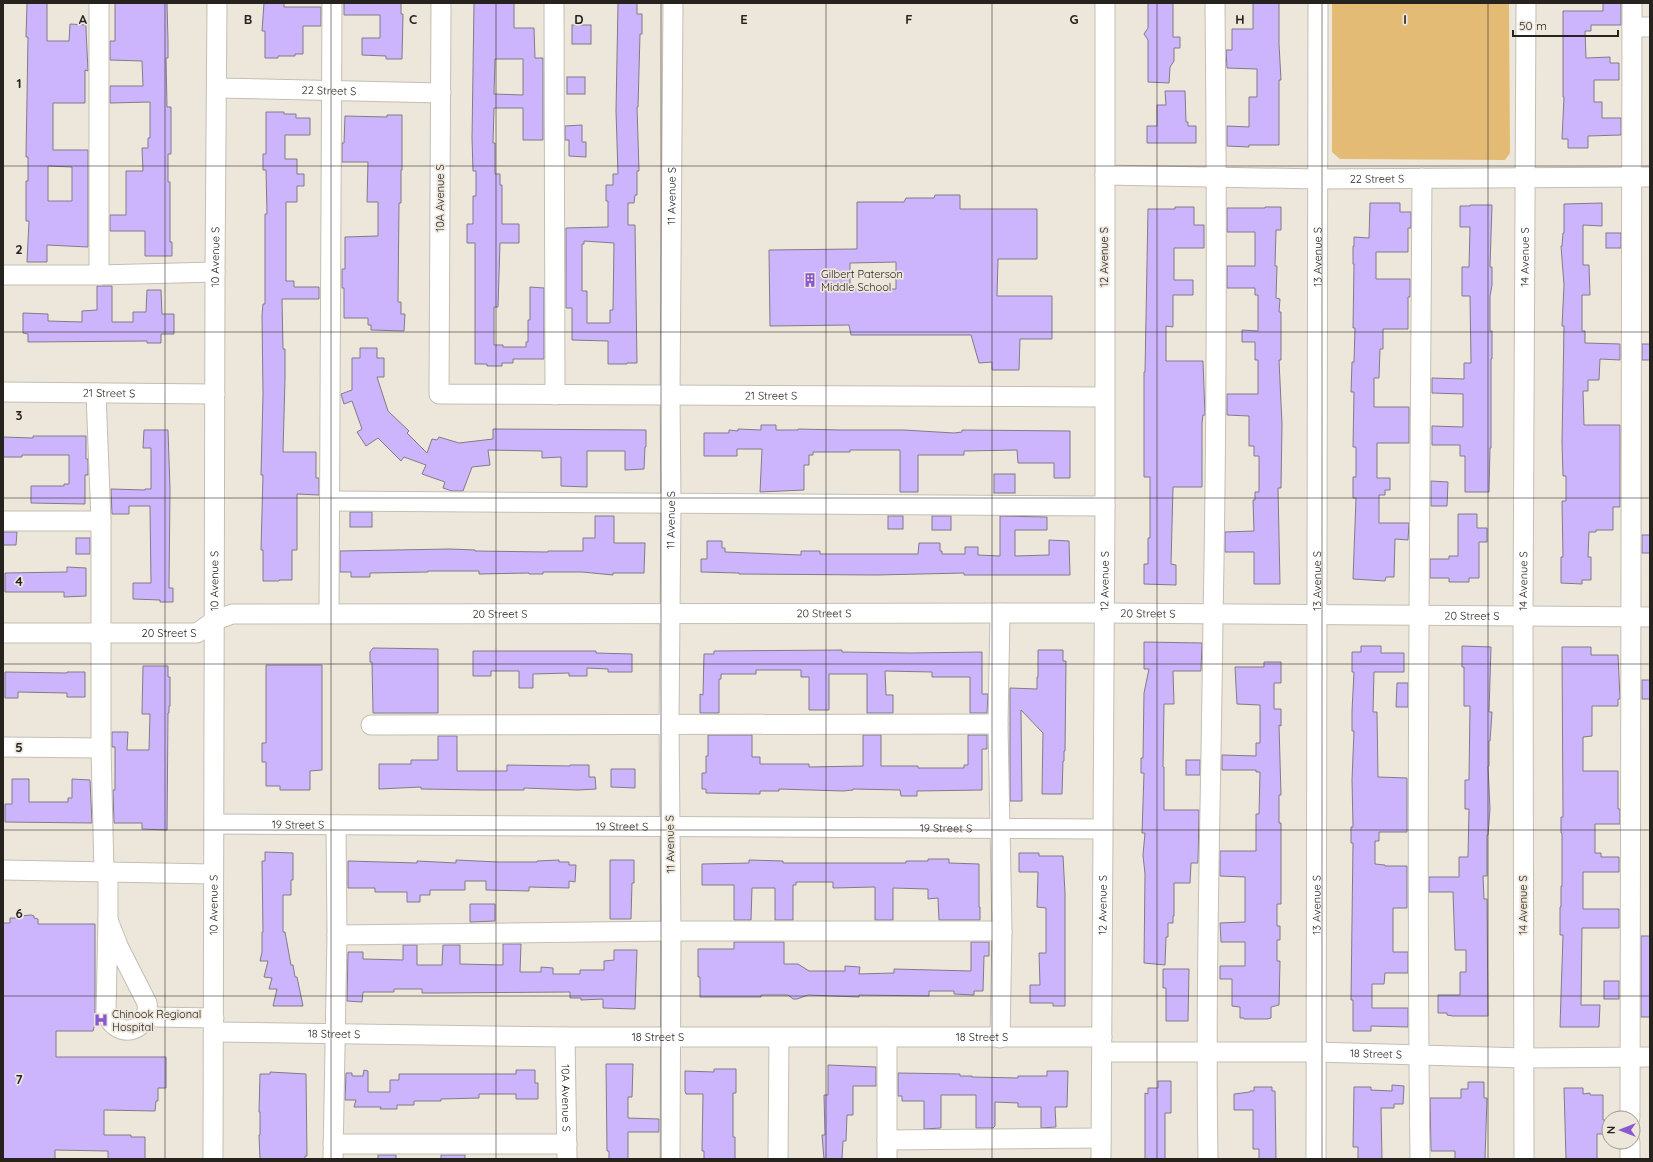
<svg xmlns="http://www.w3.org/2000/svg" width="1653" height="1162" font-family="Quicksand,sans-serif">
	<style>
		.green { fill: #e3bb75 }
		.building { fill: #ccb5fc; stroke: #807c87; fill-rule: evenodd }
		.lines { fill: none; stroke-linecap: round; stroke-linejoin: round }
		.minor-casing { stroke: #c4beb3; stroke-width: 21 }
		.minor { stroke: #fff; stroke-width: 19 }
		.grid { fill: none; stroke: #26231f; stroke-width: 1; stroke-opacity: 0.55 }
		.labels { text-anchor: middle; stroke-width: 3.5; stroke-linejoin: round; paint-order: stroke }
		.street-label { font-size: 11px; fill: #26231f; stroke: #ede6db }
		.poi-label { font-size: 11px; fill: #26231f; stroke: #ede6db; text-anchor: start }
		.grid-label { font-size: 13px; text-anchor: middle; font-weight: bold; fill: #26231f; stroke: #ede6db; stroke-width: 3.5; stroke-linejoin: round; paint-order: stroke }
	</style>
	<rect width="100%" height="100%" fill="#ede6db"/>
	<!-- green -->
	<path class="green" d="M1332 3H1509L1510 153 1505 160 1340 159 1332 152Z"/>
	<!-- building -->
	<g class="building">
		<path d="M27 3H47V41H69L70 24 86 25V29L88 71 85 70V103H53V150H88V247L47 245V262H27L29 221H26V181H28V157H26L28 37H26ZM48 166 72 167V201H48Z"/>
		<path d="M115 3H167L168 41V58H166L167 107H171V154H168V182H170V242H172V256H145V231H110V215H126V171H143L142 148H148V138H150V102L110 103V86H143L142 61 110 60V41H115Z"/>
		<path d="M264 3H284V7H321V26H303V54H295V56H278V58H265V31H262Z"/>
		<path d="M344 3H401V14H403L402 59H386V56L362 55V38H380V15H344Z"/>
		<path d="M474 3H514V28H534L535 58H543V140H523V108H494L493 143H495V174H500V185H502V224H519V243H500L498 307H494V345H503V347H526V342H528V320H530V287L544 288V359H513V363H502V366H487V364H475V243H467V224H473V196H476V171H473L472 138ZM495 59H523V95L494 94Z"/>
		<path d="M618 3H637V14H642V34H640L638 107H637L639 171H637V195H635L634 203H628V225H635L637 363H627V364H608V341L572 340V308H566V228L608 227V201H606V185H613V174H618L616 111ZM584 241 614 243 613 310H610V323H587V291H582V244H584Z"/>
		<path d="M1148 3H1173V37H1180V48H1174V61L1170 67 1169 83 1148 82V40L1144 34 1148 28Z"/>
		<path d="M1253 3H1279V44L1281 80H1279V145H1249V147L1227 146V126L1249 127V97H1257V69L1227 68 1226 50H1232V29H1253Z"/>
		<path d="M1603 3H1621V25H1591V31H1585L1586 58 1610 57V63H1619V80H1594V102H1602V118H1621V135L1588 136V148H1568V139H1562L1564 97H1563V11H1603Z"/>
		<rect x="572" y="25" width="19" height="19"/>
		<rect x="567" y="77" width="18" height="17"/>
		<path d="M1165 91H1185L1186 122H1188V126H1196V143H1147V126H1157V105H1166Z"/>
		<path d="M266 112H284V114H296V118H310V135H285V159H297V174H304V186H297V202H286V281H294V287H319V299H282L283 349H285V379L283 452H316V478H319V495L297 494V550H292V580H279V581H263V550H261L263 475H261L263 394 262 315 263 304H265V214H267L266 170H263V154H266Z"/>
		<path d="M387 115H402V170H401V203H399L398 302H401V314H405L404 331 371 330V325H368V318H344V288H342V269H345V237L378 236V202H367L368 162H342V143H344L345 116 387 117Z"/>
		<path d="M582 125V142H586V157L569 156V140H565V126Z"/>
		<path d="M935 195H960V209H1037V259H998L997 296H1052V339H1020L1019 370H992V362L979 363 971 335H851L849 325 770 326 769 250 857 249V202H904L906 198H934ZM896 262V289H850V263Z"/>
		<path d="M1370 203H1400V212H1411V228H1408V252H1376V279H1410V297H1408V329H1383V349H1380L1379 378H1374V407H1409V443H1377V478H1390V490H1385V495H1379V523H1409L1408 540 1395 539 1394 577H1386L1385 581 1353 579 1356 498H1353V477H1356V447H1353L1354 392H1351L1352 362H1354L1355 328H1353L1354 264H1353V246H1354V237L1369 238Z"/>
		<path d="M1602 203V226L1583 225V265H1589L1590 295H1582V331H1585V343L1620 344V360L1600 359 1599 380H1588V391H1583L1584 425H1620V507H1613V530H1596V532H1589L1588 557H1591V580H1582V584L1561 583V557H1563L1562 501H1566V476H1563L1562 442 1564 326H1562L1564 285 1561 246H1562L1563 233H1564V204Z"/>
		<path d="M1470 205H1492L1490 267H1492V285L1490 296V331H1492V359H1491V448H1490L1489 492H1465V456H1460V445H1432V426L1463 427V394L1432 393V378L1464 379V363H1471L1470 296H1462V267H1469L1470 227H1460V206H1470Z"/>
		<path d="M1175 207H1194V225H1204V248H1174V280H1193V295H1173V327L1166 326V361H1203L1205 415H1203L1202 423V487H1173L1171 564 1176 565V585L1144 584V564H1148V538H1150V477H1144V372H1145L1148 209H1175Z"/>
		<path d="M1265 207H1281V230H1276L1275 266H1277L1276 298 1280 299 1279 312H1281V360H1279L1282 424 1281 488H1278L1280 584H1254V552H1225V532L1254 531 1253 500H1255V492H1259V456H1254V446H1249V416L1227 415V394H1258V360H1255V342H1242V330L1258 331V295H1255V288H1227V266H1255V232H1227V208H1265Z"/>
		<rect x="1606" y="233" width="15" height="15"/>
		<path d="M97 286H112V322H133V312H146L147 290H161L162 314H174V334H161V343H147V341L28 342V334L23 333V313L48 314V321L82 322V311L97 310Z"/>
		<rect x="1642" y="344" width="8" height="16"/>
		<path d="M360 348H377V358H384V377H377L388 411 409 431 407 433 427 453 432 439 437 440 439 437 459 443 493 439V429L646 430V447H645L644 469 625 470V451H587V487L561 486V457L542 458V451L488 450 490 465 472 467 463 491H452L443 488 445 482 422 474 426 465 404 457 401 461 378 438 366 446 357 432 362 429 352 401 344 404 341 394 352 390V358H360Z"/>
		<path d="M761 425H776V430H798V429L840 430H904L954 433 962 432V430L1070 431V478H1054V463H1018L1017 450 964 451V455H918V492H900V450H850V452H813V455H809V465H804V490L760 492 762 449H737V456H704V433H729V430L738 431V429L761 430Z"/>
		<path d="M144 430H168L170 489 169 588H173V602H160V600L133 599V583H151L150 506H129V514H112L111 489 145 490V489H151V448H143Z"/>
		<path d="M33 436H86V459H88V475H85V504L31 503V486H64V484H69V455H22V457H3V437L33 438Z"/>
		<rect x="994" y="474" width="21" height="19"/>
		<path d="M1431 481 1448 482 1447 506H1431Z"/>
		<rect x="350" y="512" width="22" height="15"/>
		<path d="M1458 514H1477V528H1487V542H1479V578H1469V582H1449V578H1430V559H1449V556H1458Z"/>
		<path d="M595 516H614V543H645L644 573H613V575L582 572H543V574H529V573L479 574V571H428V572L370 573V577H351V572H340V551L450 549 475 550V551L548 552V551H583V538H595Z"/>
		<rect x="888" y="516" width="15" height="13"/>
		<rect x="932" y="516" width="19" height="14"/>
		<path d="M1000 516 1047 517V530H1015V556L1049 555V540L1069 541 1070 575H964V573L876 575 739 574V573L701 572V559H707V541H722V548H725V552L801 555V551H820V554H918L919 543H940V551H942V554H965V547H978V555L1000 556Z"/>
		<path d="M3 532H17L16 545H3Z"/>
		<rect x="1642" y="535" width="8" height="18"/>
		<rect x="76" y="538" width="14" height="16"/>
		<path d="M67 567 86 568V596L64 597V592H5V573L67 572Z"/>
		<path d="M1144 642 1202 643 1201 671H1173L1174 704H1164L1163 767H1164V810H1199L1198 863H1191L1190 883H1174V916H1173V923H1168V937H1166L1165 965 1144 963 1145 874 1143 855 1145 833H1142L1144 773H1141V758H1143L1144 693 1149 669H1144Z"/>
		<path d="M1361 646H1381V653H1404V672H1374L1373 712H1377L1378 777 1407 778V832H1379V841H1375V864L1385 865V866H1407V908H1393V952H1408V973H1385L1384 984H1372V1008H1408V1027L1371 1026V1031H1353V1000H1351L1353 843H1351V827H1353L1352 780 1354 731H1352V711L1354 672H1352V652H1361Z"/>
		<path d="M1462 646 1491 647 1489 712H1492L1490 741H1489V766H1488L1490 809 1488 835H1487V876H1483L1484 899H1487L1488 1016H1453L1447 1015V1013H1438V995H1460V972H1466V950H1455L1453 892H1429V877H1459V857H1468L1469 809H1465V780H1469L1470 706H1464V667H1462Z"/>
		<path d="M1562 647H1591V655H1618L1620 699H1618V706H1592V736L1583 737V771H1618V809H1620V824H1595V853H1601V857H1619V872H1583V909H1619V928H1582L1581 1005H1600L1599 1027H1560L1563 935H1560V907H1561V886H1562V833H1561V817H1563Z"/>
		<path d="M373 648 438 649V713H373L372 662H370V652Z"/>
		<path d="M842 650V652L910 653 982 652V694H988L987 713H970V677H932V672L885 671 886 695H893V713H867V674H829V710H809V677H801V670H756V674H721V679H719V713H700V694L703 695 704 654H714V651Z"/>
		<path d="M1038 650H1063V661H1066L1065 751H1064V761H1063L1062 794H1042L1043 733 1021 710 1022 801H1010V688L1037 689V677H1038Z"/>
		<path d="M473 651H596V653L632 654V672H608V669L587 668V676H569V673L533 674V688H519V671H491V676H473Z"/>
		<path d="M1264 662H1281V683H1274V709H1281V726L1279 725 1281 795H1279V823H1281V904H1277V926H1280V940H1277V961H1280L1279 1005 1271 1007V1018L1267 1019H1244V1018H1240V1007L1232 1006V979H1220V966H1245V942H1221L1220 923 1245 922V877L1220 876V851H1256V814H1259L1260 772H1256V770H1222V755L1256 756V743H1260V705L1237 704 1235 667H1264Z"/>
		<path d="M266 665H322V770L310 771V790H280V786H266V762H262V743H266Z"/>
		<path d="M143 666H168V677H170V706H169V713H168L167 830 142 829V823H114L113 790H115V747H112V732H128L127 750H149L150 714H142Z"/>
		<path d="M5 672 67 673V672H85V697H67V693L18 692V698H5Z"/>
		<rect x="1642" y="680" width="8" height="19"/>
		<path d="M1397 683H1408V707H1396Z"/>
		<path d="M708 735H752V757H760V764H809V767L863 766V735H881V766H918V768H964V765H968V735H987V749H982V790L917 791V796H901L900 790 853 789V790L843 791 779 789V791H760V794L706 793V789H702V773H706V756H708Z"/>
		<path d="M438 736H457V771H507V765L570 766V765H589V777H595L596 789 578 790 524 788V790H482L421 789V787L379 789V764H411V760H438Z"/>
		<rect x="1186" y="760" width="14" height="15"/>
		<path d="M611 769H635V788L611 787Z"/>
		<path d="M12 779H29V802H68V798H72V779L90 780 92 823 5 822V804H12Z"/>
		<path d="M265 852 293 853V880H291V895H283V932H285L291 965H293L295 977H297L303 1006H273L277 989H269L272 978 264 977 268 961H260L262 952V932H263L262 861H265Z"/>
		<path d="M1019 853H1039V856H1063L1065 893V1006H1053V1003H1030V985H1040L1039 953H1046V908L1037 907 1038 872H1019Z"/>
		<path d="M928 859H949V863L979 864V907H980V920H939L938 898 928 899V889L893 888V920H875V887L833 888V882H796V885H793V920H775V888H752L751 920H734V885H702V864L749 863V860L783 861V863H906V861H928Z"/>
		<path d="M456 860 498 862H537V861L559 860V862H569V865H576L575 882 569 881V888L529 887V891L486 890V881H465V890H430V895H420V902H407V892H375V888H348V861L417 863V861L456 863Z"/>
		<path d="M610 860H634V883H632L631 919H610Z"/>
		<path d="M470 904H495V921L470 922Z"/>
		<path d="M31 915 34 916V918L38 919V924H95V1024L93 1031H56V1057H166V1088H158V1101H156L155 1111 104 1110V1135H131V1137H145V1159H108V1151L55 1150V1159H3V923H10V918H20V916Z"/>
		<rect x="1641" y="936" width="9" height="81"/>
		<path d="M734 942H784V964H798L809 971H845V966L860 967 859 974 894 973V969L971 971V942H989V956H984L983 991H974V995L954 994V991H929V996L859 995V997L808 995 797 999H793L788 995H761V997H700V977H698V949H734Z"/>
		<path d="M503 944H521L520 972H541V967L553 968V974H580V970H604V961L614 960V950H637L635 1009 603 1008V999L581 1000V998H570V992L438 993H422V989H394V992H363L362 1002 347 1001 348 952H363V959L403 960V945H417V965H442L443 945H460V964L503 965Z"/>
		<path d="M1163 969H1189L1188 1021H1166V988H1163Z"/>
		<rect x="1604" y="981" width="15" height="18"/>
		<path d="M606 1064H633L632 1097H628V1118L659 1119V1132H628V1159H609V1151H607Z"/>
		<path d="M828 1065 876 1067V1086H853V1115H847L846 1141H843L842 1159H824L822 1135H825L824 1095H828Z"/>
		<path d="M714 1069H736V1093H733V1137H735V1159H704V1151H702L703 1094H686L685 1091V1071L714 1072Z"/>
		<path d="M364 1070 368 1071V1092H390V1080H399V1074H516V1070H535V1083H538V1099H516V1094H479V1098L441 1099V1101H414V1105H397V1109H380L381 1107H354L356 1100H345L346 1073H352V1076H363Z"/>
		<path d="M1047 1071H1068L1067 1107H1055L1056 1127 1041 1128V1107H1018V1103L995 1102V1126L993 1128H976V1095H941V1128L924 1129V1101H902V1096H898V1073L960 1074V1076H972V1077L1018 1078V1076H1047Z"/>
		<path d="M270 1072 306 1074 307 1156H305V1159H260L259 1135H260V1112H259L260 1074H270Z"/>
		<path d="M1158 1081H1171V1113H1165V1159H1145V1093L1148 1094V1088H1158Z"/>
		<path d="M1468 1082H1484V1098H1487L1485 1159H1455V1151H1431L1430 1098H1461V1089H1468Z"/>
		<path d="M1392 1085 1404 1086 1403 1104H1394V1108H1381L1382 1159H1358V1147H1353L1354 1087H1371V1090L1392 1091Z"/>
		<path d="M1254 1087H1272V1091H1275L1276 1159H1259V1149H1253V1110H1234V1094L1250 1092V1091H1254Z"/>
		<path d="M1564 1088H1583V1094L1590 1093V1095H1603V1120H1609V1134H1597V1159H1566Z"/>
		<rect x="378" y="1155" width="18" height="4"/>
		<rect x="441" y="1155" width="24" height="4"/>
	</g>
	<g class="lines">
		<defs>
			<g id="minor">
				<path id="s1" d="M441 3 439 394 1104 397"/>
				<path d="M554 3 555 395"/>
				<path d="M1632 27H1650"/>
				<path id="s2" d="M217 88 441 93"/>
				<path id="s3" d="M1105 175 1317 179 1650 177"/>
				<path d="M3 275H99L215 272"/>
				<path d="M99 275V3"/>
				<path id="s4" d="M3 392 215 394"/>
				<path d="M96 393 101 521V748L104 871"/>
				<path d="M331 501 1105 506"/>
				<path d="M3 521H101"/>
				<path d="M329 613 332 3"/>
				<path d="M1000 613 998 724 1002 931 1000 1038"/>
				<path id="s5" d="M3 633H197L214 621 232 614 1104 613 1650 617"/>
				<path d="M371 725 998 724"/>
				<path d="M3 747 101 748"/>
				<path id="s6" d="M214 824 1103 829"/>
				<path d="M3 870 213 874"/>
				<path d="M108 871V920"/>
				<path d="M108 920 119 948 147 1003C151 1033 115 1041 106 1012Z"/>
				<path d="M337 935 671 931H1002"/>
				<path d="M153 1017 214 1018"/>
				<path id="s7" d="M214 1032 565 1037H1102"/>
				<path id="s8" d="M565 1037 567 1159"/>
				<path id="s9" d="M1102 1052H1316L1524 1058 1650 1057"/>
				<path d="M1630 1118 1632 3"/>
				<path d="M887 1140 1101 1138"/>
				<path d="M333 1144H567"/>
				<path id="s10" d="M213 1159 215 272 217 3"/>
				<path d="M333 1159 337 935 336 825"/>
				<path id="s11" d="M670 1159 671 931 669 724 671 503 670 396 673 3"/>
				<path d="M778 1159 779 1038"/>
				<path d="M887 1159V1037"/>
				<path id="s12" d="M1101 1159 1105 506V3"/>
				<path d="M1208 1159C1205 979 1211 799 1213 619 1217 414 1217 208 1215 3"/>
				<path id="s13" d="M1316 1159 1318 3"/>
				<path d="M1420 1159C1416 832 1420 505 1422 178"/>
				<path id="s14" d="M1524 1159 1523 616 1526 3"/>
				<path d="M1630 1159V1142"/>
			</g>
		</defs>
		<!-- minor casing -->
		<use href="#minor" class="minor-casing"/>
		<!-- minor -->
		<use href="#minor" class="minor"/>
	</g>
	<!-- grid -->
	<path class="grid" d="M165 3V1159M331 3V1159M496 3V1159M661 3V1159M826 3V1159M992 3V1159M1157 3V1159M1322 3V1159M1488 3V1159M3 166H1650M3 332H1650M3 498H1650M3 664H1650M3 830H1650M3 996H1650"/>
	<!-- icons -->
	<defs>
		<symbol id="building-bare" viewBox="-9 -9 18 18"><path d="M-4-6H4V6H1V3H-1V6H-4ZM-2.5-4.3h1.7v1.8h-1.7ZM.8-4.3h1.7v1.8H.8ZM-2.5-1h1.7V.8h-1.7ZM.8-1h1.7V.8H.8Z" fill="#8958d1" stroke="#ede6db" stroke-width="2.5" paint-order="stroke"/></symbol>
		<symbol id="hospital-bare" viewBox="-9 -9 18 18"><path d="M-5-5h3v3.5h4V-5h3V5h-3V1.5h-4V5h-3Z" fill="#8958d1" stroke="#ede6db" stroke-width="2.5" paint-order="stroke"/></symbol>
	</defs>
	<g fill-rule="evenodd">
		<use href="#building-bare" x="800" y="270" width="20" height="20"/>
		<use href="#hospital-bare" x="91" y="1010" width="20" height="20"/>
	</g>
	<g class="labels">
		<!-- street labels -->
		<g class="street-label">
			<text dy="4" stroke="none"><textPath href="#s2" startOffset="112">22 Street S</textPath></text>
			<text dy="4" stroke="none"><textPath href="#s3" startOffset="272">22 Street S</textPath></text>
			<text dy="4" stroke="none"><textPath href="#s11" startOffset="963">11 Avenue S</textPath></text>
			<text transform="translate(440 198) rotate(-90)" y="4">10A Avenue S</text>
			<text dy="4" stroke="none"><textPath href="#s10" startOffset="902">10 Avenue S</textPath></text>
			<text transform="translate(1104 257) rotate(-90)" y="4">12 Avenue S</text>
			<text dy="4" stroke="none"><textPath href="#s13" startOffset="902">13 Avenue S</textPath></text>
			<text dy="4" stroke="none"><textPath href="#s14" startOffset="902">14 Avenue S</textPath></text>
			<text dy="4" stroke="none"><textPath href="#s4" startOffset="106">21 Street S</textPath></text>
			<text dy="4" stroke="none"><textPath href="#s1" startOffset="723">21 Street S</textPath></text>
			<text dy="4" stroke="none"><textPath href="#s11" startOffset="639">11 Avenue S</textPath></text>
			<text dy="4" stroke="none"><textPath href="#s10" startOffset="578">10 Avenue S</textPath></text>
			<text dy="4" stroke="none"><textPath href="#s12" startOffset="578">12 Avenue S</textPath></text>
			<text dy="4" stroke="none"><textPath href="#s13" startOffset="578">13 Avenue S</textPath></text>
			<text dy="4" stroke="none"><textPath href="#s14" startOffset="578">14 Avenue S</textPath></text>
			<text dy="4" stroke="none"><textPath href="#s5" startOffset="502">20 Street S</textPath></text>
			<text dy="4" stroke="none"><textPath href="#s5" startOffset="826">20 Street S</textPath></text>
			<text dy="4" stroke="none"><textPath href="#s5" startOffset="1150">20 Street S</textPath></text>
			<text dy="4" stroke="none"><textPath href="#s5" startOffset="1474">20 Street S</textPath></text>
			<text dy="4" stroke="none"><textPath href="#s5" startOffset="166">20 Street S</textPath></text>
			<text dy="4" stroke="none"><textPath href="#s6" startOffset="84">19 Street S</textPath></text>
			<text dy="4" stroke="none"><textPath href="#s6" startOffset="408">19 Street S</textPath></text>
			<text dy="4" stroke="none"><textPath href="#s6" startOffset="732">19 Street S</textPath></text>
			<text transform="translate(670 844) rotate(-91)" y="4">11 Avenue S</text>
			<text dy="4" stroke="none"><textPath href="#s10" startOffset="254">10 Avenue S</textPath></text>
			<text dy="4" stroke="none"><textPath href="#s12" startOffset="254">12 Avenue S</textPath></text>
			<text dy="4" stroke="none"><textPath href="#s13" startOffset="254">13 Avenue S</textPath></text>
			<text transform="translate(1523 905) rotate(-90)" y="4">14 Avenue S</text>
			<text dy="4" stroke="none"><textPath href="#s7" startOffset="120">18 Street S</textPath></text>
			<text dy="4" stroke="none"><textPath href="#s7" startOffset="444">18 Street S</textPath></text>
			<text dy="4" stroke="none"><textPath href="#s7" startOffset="768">18 Street S</textPath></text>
			<text dy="4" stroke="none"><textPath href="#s9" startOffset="274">18 Street S</textPath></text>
			<text dy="4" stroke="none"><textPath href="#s8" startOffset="61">10A Avenue S</textPath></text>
		</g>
		<!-- poi labels -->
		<g class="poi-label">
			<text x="821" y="278">Gilbert Paterson<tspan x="821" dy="13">Middle School</tspan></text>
			<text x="112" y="1018">Chinook Regional<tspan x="112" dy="13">Hospital</tspan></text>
		</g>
	</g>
	<g class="grid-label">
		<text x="83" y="24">A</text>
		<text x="248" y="24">B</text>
		<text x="413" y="24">C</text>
		<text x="579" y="24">D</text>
		<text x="744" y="24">E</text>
		<text x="909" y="24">F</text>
		<text x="1074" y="24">G</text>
		<text x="1240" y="24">H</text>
		<text x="1405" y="24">I</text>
		<text x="19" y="88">1</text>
		<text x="19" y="254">2</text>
		<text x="19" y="420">3</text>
		<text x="19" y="586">4</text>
		<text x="19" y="752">5</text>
		<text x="19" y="918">6</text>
		<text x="19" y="1084">7</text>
	</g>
	<!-- border -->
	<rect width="1653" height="1162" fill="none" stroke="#26231f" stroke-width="8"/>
	<!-- north arrow -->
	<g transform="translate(1621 1130) rotate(270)"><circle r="19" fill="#ede6db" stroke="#9d9890"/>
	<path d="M0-3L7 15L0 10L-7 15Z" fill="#8958d1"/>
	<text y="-6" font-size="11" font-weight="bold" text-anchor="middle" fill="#26231f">N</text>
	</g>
	<!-- scale -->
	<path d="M1513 30v6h105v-6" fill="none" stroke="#26231f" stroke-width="2"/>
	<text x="1519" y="30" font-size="12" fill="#26231f" stroke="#ede6db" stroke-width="3" paint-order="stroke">50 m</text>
</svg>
